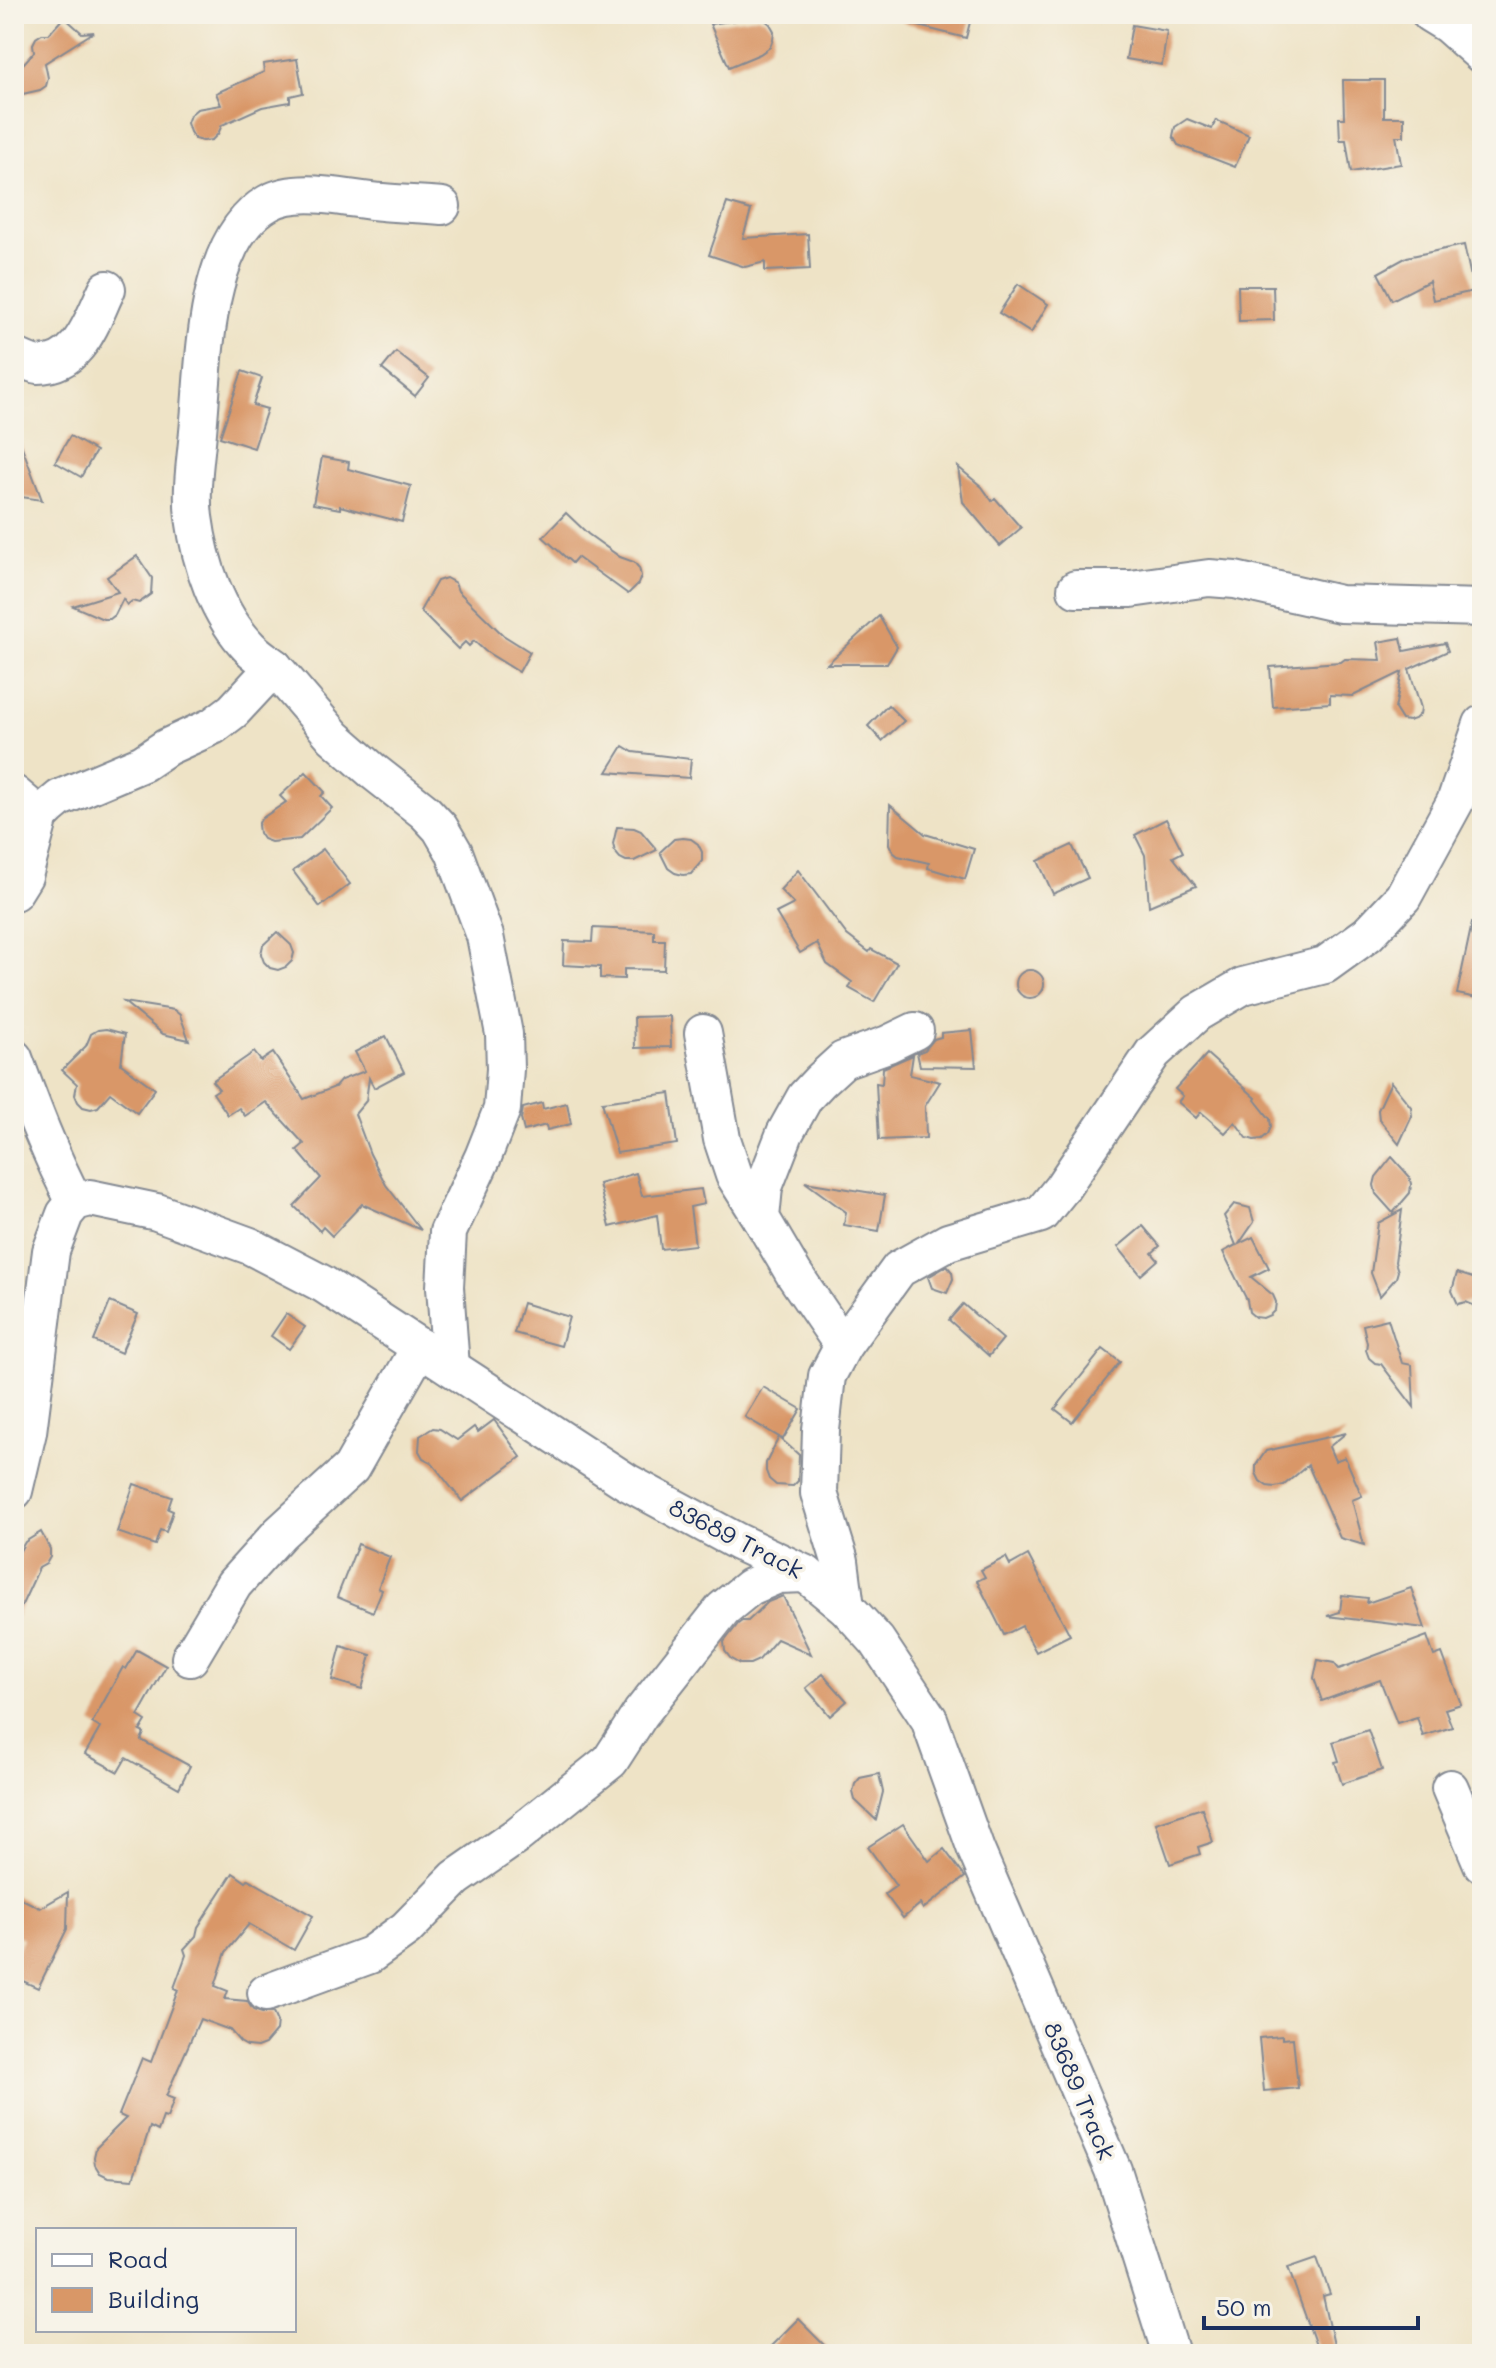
<svg xmlns="http://www.w3.org/2000/svg" width="1496" height="2368" font-family="Mali,sans-serif">
	<style>
		.building { fill: #d99767 }
		.lines { fill: none; stroke-linecap: round; stroke-linejoin: round }
		.minor-casing { stroke: #848992; stroke-width: 40 }
		.minor { stroke: #fff; stroke-width: 36 }
		.labels { text-anchor: middle; stroke-width: 7; stroke-linejoin: round; paint-order: stroke }
		.street-label { font-size: 24px; fill: #1b2f5e; stroke: #f7f3e8 }
	</style>
	<rect width="100%" height="100%" fill="#f7f3e8"/>
	<filter id="ink" filterUnits="userSpaceOnUse"><feTurbulence type="fractalNoise" baseFrequency=".0125" numOctaves="2"/><feDisplacementMap in="SourceGraphic" scale="16" xChannelSelector="R" yChannelSelector="G"/><feConvolveMatrix kernelMatrix="1 2 1 2 8 2 1 2 1" color-interpolation-filters="sRGB"/></filter>
	<filter id="wash" filterUnits="userSpaceOnUse"><feTurbulence type="fractalNoise" baseFrequency=".006" numOctaves="4" result="noise"/><feDisplacementMap in="SourceGraphic" scale="32" xChannelSelector="R" yChannelSelector="G"/><feGaussianBlur stdDeviation="1.8" result="paint"/><feColorMatrix in="noise" values="0 0 0 0 0 0 0 0 0 0 0 0 0 0 0 0 0 1.4 0 .05"/><feComposite in="paint" operator="in"/></filter>
	<g filter="url(#wash)">
		<rect width="100%" height="100%" fill="#eee3c6"/>
		<g id="blocks">
			<!-- building -->
			<g class="building">
				<path d="M903 14H972L966 38 902 22Z"/>
				<path d="M64 17 82 33 94 32 45 63 48 78 46 86 40 90 14 96V74L34 52 33 44 36 38 42 34H49Z"/>
				<path d="M757 17 764 19 770 24 774 31 773 39 770 47 760 54 729 67 710 24Z"/>
				<path d="M1132 25 1167 31 1162 65 1126 59Z"/>
				<path d="M297 59 303 93 290 96V102L262 107 222 125 218 134 212 140 203 141 195 139 190 132 187 123 190 115 197 109 221 105 216 93 264 72 263 64Z"/>
				<path d="M1343 80H1384V117H1404V136H1396L1401 164 1351 172 1346 140H1340L1339 118H1344Z"/>
				<path d="M1187 119 1212 129 1216 120 1249 135 1235 167 1178 145 1173 136 1175 127Z"/>
				<path d="M727 203 751 210 743 238 808 234 810 269 765 271V262L745 267 709 255Z"/>
				<path d="M1464 245 1474 291 1433 300 1429 281 1392 300 1378 273 1407 257Z"/>
				<path d="M1018 284 1048 304 1031 333 999 313Z"/>
				<path d="M1238 286H1273L1274 320 1239 321Z"/>
				<path d="M396 352 429 378 415 396 382 369Z"/>
				<path d="M242 371 262 378 253 405 267 409 254 448 220 437Z"/>
				<path d="M16 431 42 500 14 496Z"/>
				<path d="M70 436 96 451 81 477 55 462Z"/>
				<path d="M322 457 349 462 348 469 411 486 402 522 340 506V509L313 504Z"/>
				<path d="M958 467 982 487 992 501 995 498 1021 528 1000 546 963 502Z"/>
				<path d="M566 513 588 534 620 557 634 562 639 568 641 576 638 584 628 594 577 557 572 563 543 537Z"/>
				<path d="M137 556 152 578 151 594 139 603 132 601 127 605 123 599 115 615 110 619H103L73 606 118 592 107 577Z"/>
				<path d="M446 578 455 583 458 591 503 635 530 652 519 672 485 651 474 641 469 646 465 642 458 649 420 611 437 581Z"/>
				<path d="M879 616 897 647 887 664H827Z"/>
				<path d="M1401 638 1404 651 1445 643 1448 651 1409 669 1421 708 1420 714 1415 719 1409 721 1402 720 1395 709 1402 672 1353 696 1330 695V703L1273 707 1270 667 1341 662 1345 659 1381 660 1378 642Z"/>
				<path d="M888 705 904 721 882 741 868 726Z"/>
				<path d="M623 746 633 752 691 759 689 778 607 772Z"/>
				<path d="M306 772 325 792 321 796 332 808 300 839 271 842 263 839 259 833 258 825 261 819 286 802 280 796Z"/>
				<path d="M890 805 925 834 974 849 965 879 928 868 929 863 898 856 893 852 889 844Z"/>
				<path d="M1166 819 1183 852 1173 857 1196 886 1149 906 1145 855 1135 835Z"/>
				<path d="M617 827 634 828 641 831 657 850 634 861H626L620 858 615 852 613 844Z"/>
				<path d="M683 838 691 839 698 844 702 852V861L691 874 683 875 675 873 668 868 660 852 674 839Z"/>
				<path d="M1072 845 1088 878 1053 894 1038 861Z"/>
				<path d="M323 849 350 884 320 907 293 871Z"/>
				<path d="M798 870 847 935 869 952 871 949 897 963 874 1002 849 988 852 982 827 964 817 943 800 953 776 913 794 904 780 890Z"/>
				<path d="M1472 923 1482 924V999L1457 994Z"/>
				<path d="M593 928 654 931V940H665L664 970 624 969V979L600 978V967L563 965 564 941 592 942Z"/>
				<path d="M277 932 291 945 294 953 292 961 286 967 278 970 270 968 264 962 261 954 263 945Z"/>
				<circle cx="1030" cy="984" r="14"/>
				<path d="M124 1002 174 1010 180 1015 189 1040 163 1034Z"/>
				<path d="M670 1016 671 1047 635 1048 634 1017Z"/>
				<path d="M106 1029 125 1034 121 1064 155 1089 137 1113 110 1093 98 1107 91 1109 83 1107 78 1102 75 1095 77 1084 62 1070 86 1046 91 1034 98 1030Z"/>
				<path d="M972 1030 976 1067 920 1066 917 1053 925 1050 934 1039 941 1037V1033Z"/>
				<path d="M386 1036 404 1072 374 1088 369 1078 366 1101 355 1114 370 1154 386 1185 421 1230 362 1204 332 1236 323 1227 320 1231 294 1206 321 1178 297 1150 304 1144 266 1102 245 1116 239 1108 228 1115 213 1093 219 1089 212 1081 254 1052 261 1061 273 1053 304 1099 335 1087 341 1080 365 1071 355 1052Z"/>
				<path d="M1207 1054 1256 1098 1255 1100 1270 1119 1271 1127 1268 1134 1262 1139 1254 1140 1247 1138 1235 1122 1225 1133 1201 1112 1196 1118 1178 1102 1183 1096 1175 1089Z"/>
				<path d="M913 1055 910 1075 940 1082 925 1106 926 1138 879 1140 876 1083 882 1084 883 1068Z"/>
				<path d="M1391 1082 1411 1107 1412 1116 1399 1144 1379 1119 1378 1110Z"/>
				<path d="M670 1093 677 1144 617 1153 602 1102Z"/>
				<path d="M542 1103 543 1109 567 1103 571 1124 547 1130 546 1125 524 1131 521 1119 523 1108Z"/>
				<path d="M1392 1157 1409 1176 1411 1184 1410 1193 1393 1213 1376 1194 1374 1185 1376 1177Z"/>
				<path d="M636 1173 642 1196 701 1189 704 1204 690 1207 695 1245 661 1249 657 1215 610 1227 599 1184Z"/>
				<path d="M805 1182 885 1195 879 1231 844 1225 846 1212Z"/>
				<path d="M1234 1204 1250 1208 1254 1222 1239 1244 1253 1237 1269 1268 1251 1277 1273 1295 1276 1302 1275 1310 1270 1315 1263 1318 1255 1317 1249 1312 1247 1300 1223 1252 1236 1245 1224 1216Z"/>
				<path d="M1402 1210 1395 1262 1398 1271 1396 1278 1380 1296 1371 1273 1378 1223Z"/>
				<path d="M1143 1226 1160 1246 1152 1253 1158 1260 1141 1275 1118 1247Z"/>
				<path d="M947 1266 952 1272 953 1279 947 1293 932 1288 928 1277Z"/>
				<path d="M1457 1273 1482 1281V1309L1466 1302 1458 1304 1452 1291Z"/>
				<path d="M110 1302 138 1314 121 1353 94 1341Z"/>
				<path d="M523 1303 569 1317 561 1346 514 1333Z"/>
				<path d="M963 1304 1003 1339 989 1356 949 1320Z"/>
				<path d="M286 1314 305 1327 289 1349 271 1336Z"/>
				<path d="M1388 1319 1402 1363 1412 1365 1414 1407 1381 1364 1375 1363 1369 1358 1366 1350 1367 1343 1363 1325Z"/>
				<path d="M1103 1349 1120 1362 1072 1422 1055 1409Z"/>
				<path d="M763 1387 801 1409 783 1439 780 1438 799 1455 798 1481 793 1486 776 1485 769 1479 766 1471V1463L779 1437 745 1417Z"/>
				<path d="M494 1420 521 1457 462 1501 431 1462 423 1458 419 1451 420 1436 433 1428 440 1429 457 1440 474 1427 478 1432Z"/>
				<path d="M1346 1433 1329 1447 1335 1461 1345 1457 1362 1496 1352 1500 1364 1545 1340 1538 1308 1465 1284 1485 1275 1487 1267 1486 1260 1481 1256 1473V1465L1266 1451Z"/>
				<path d="M134 1484 172 1497 168 1509 173 1511 166 1532 160 1530 155 1545 117 1532Z"/>
				<path d="M41 1532 50 1549V1557L46 1564 39 1568 14 1622V1561L25 1542Z"/>
				<path d="M358 1544 390 1557 378 1588 382 1590 373 1612 337 1597Z"/>
				<path d="M1028 1555 1070 1635 1036 1652 1022 1626 1004 1635 977 1581 985 1577 981 1570 1006 1557 1010 1565Z"/>
				<path d="M1411 1588 1425 1628 1327 1616 1340 1612 1342 1595 1368 1598 1367 1603Z"/>
				<path d="M783 1596 811 1654 777 1639 759 1660 750 1664H740L731 1659 725 1651 724 1642 738 1624 742 1621H748L768 1602Z"/>
				<path d="M1427 1636 1434 1656 1442 1653 1461 1704 1445 1709 1452 1727 1423 1736 1417 1717 1397 1723 1380 1680 1322 1701 1314 1678 1318 1660 1334 1663 1339 1669Z"/>
				<path d="M341 1646 371 1655 362 1689 332 1680Z"/>
				<path d="M137 1650 166 1666 138 1716 146 1721 140 1731 144 1733 141 1740 190 1766 179 1788 126 1758 118 1772 85 1754 100 1728 92 1723 123 1667 126 1669Z"/>
				<path d="M823 1674 847 1701 830 1716 806 1688Z"/>
				<path d="M1368 1730 1382 1770 1342 1784 1335 1762 1339 1761 1333 1742Z"/>
				<path d="M879 1774 883 1792 876 1820 855 1800 853 1792 855 1784 860 1778Z"/>
				<path d="M1202 1808 1213 1842 1198 1847 1200 1854 1170 1864 1156 1823Z"/>
				<path d="M903 1824 929 1861 944 1849 965 1877 923 1909 920 1904 903 1918 885 1894 896 1886 868 1847Z"/>
				<path d="M233 1873 246 1882 248 1879 313 1916 294 1950 249 1924 226 1952 215 1986 228 1991 225 1999 247 2001 253 2010 262 2013H273L277 2022 276 2031 265 2044 257 2047 247 2046 240 2042 230 2030 200 2019 166 2096 174 2099 167 2118 163 2117 158 2131 150 2127 133 2179 108 2177 100 2173 95 2165 94 2157 96 2148 126 2118 119 2115 142 2058 151 2062 178 1990 174 1988 186 1955 184 1949 196 1936 198 1927Z"/>
				<path d="M68 1892 67 1929 38 1988 14 1977V1958L23 1938 14 1934V1895L40 1908Z"/>
				<path d="M1282 2036V2039L1293 2038 1298 2088 1264 2091 1259 2038Z"/>
				<path d="M1317 2257 1330 2294 1323 2296 1336 2354H1319L1288 2267Z"/>
				<path d="M798 2319 833 2354H763Z"/>
			</g>
		</g>
	</g>
	<g filter="url(#ink)">
		<use href="#blocks" fill-opacity="0" stroke="#848992" stroke-width="2"/>
		<g class="lines">
			<defs>
				<g id="minor">
					<path d="M1430 14 1448 25 1482 55"/>
					<path d="M14 356C21 359 31 364 38 365 80 365 92 320 107 289"/>
					<path d="M1076 589H1131L1209 578 1235 580 1340 604 1482 608"/>
					<path d="M274 667C266 661 257 655 250 648 217 614 200 563 194 517 190 486 197 451 199 420 205 355 205 239 268 203 300 185 348 200 382 202 402 204 422 204 442 206"/>
					<path d="M14 794 40 816"/>
					<path d="M14 892 24 876 40 816 48 808 60 798 143 763 167 747 213 726 233 711 274 667 334 737 374 772 425 812 440 828 454 852 485 936 504 1034 505 1069 502 1109 483 1157 448 1232 445 1287 451 1367"/>
					<path d="M703 1033 722 1139 734 1175 761 1218"/>
					<path d="M14 1058C32 1107 50 1155 75 1202"/>
					<path d="M843 1346 794 1274 761 1218 764 1187 785 1133 805 1097 820 1081 843 1060 888 1044 915 1031"/>
					<path d="M14 1491 28 1432 51 1251 65 1214 75 1202 90 1198 157 1212 250 1246 323 1284 627 1482 738 1542 806 1574 846 1607 877 1641 929 1719 976 1850 1113 2170 1171 2354"/>
					<path d="M846 1607 840 1561 819 1493 821 1430 827 1376 843 1346 899 1269 948 1242 1041 1214 1062 1188 1153 1053 1197 1013 1243 986 1325 965 1368 934 1403 897 1455 802 1482 724"/>
					<path d="M190 1658 234 1584 280 1533 351 1468 420 1347"/>
					<path d="M1450 1788 1482 1864"/>
					<path d="M266 1993 370 1955 406 1929 456 1878 515 1837 610 1761 641 1713 723 1609 750 1587 778 1575 806 1574"/>
				</g>
			</defs>
			<!-- minor casing -->
			<use href="#minor" class="minor-casing"/>
			<!-- minor -->
			<use href="#minor" class="minor"/>
		</g>
	</g>
	<g class="labels">
		<!-- street labels -->
		<g class="street-label">
			<text transform="translate(736 1539) rotate(27)" y="8">83689 Track</text>
			<text transform="translate(1079 2091) rotate(67)" y="8">83689 Track</text>
		</g>
	</g>
	<!-- margin -->
	<rect width="1496" height="2368" fill="none" stroke="#f7f3e8" stroke-width="48"/>
	<!-- legend -->
	<rect x="36" y="2228" width="260" height="104" fill="#f7f3e8" stroke="#9fa5b1" stroke-width="2"/>
	<rect x="52" y="2254" width="40" height="12" fill="#ffffff" stroke="#9fa5b1" stroke-width="2"/>
	<text x="108" y="2268" font-size="24" fill="#1b2f5e">Road</text>
	<rect x="52" y="2288" width="40" height="24" fill="#d99767" stroke="#9fa5b1" stroke-width="2"/>
	<text x="108" y="2308" font-size="24" fill="#1b2f5e">Building</text>
	<!-- scale -->
	<path d="M1204 2316v12h214v-12" fill="none" stroke="#1b2f5e" stroke-width="4"/>
	<text x="1216" y="2316" font-size="24" fill="#1b2f5e" stroke="#f7f3e8" stroke-width="6" paint-order="stroke">50 m</text>
</svg>
